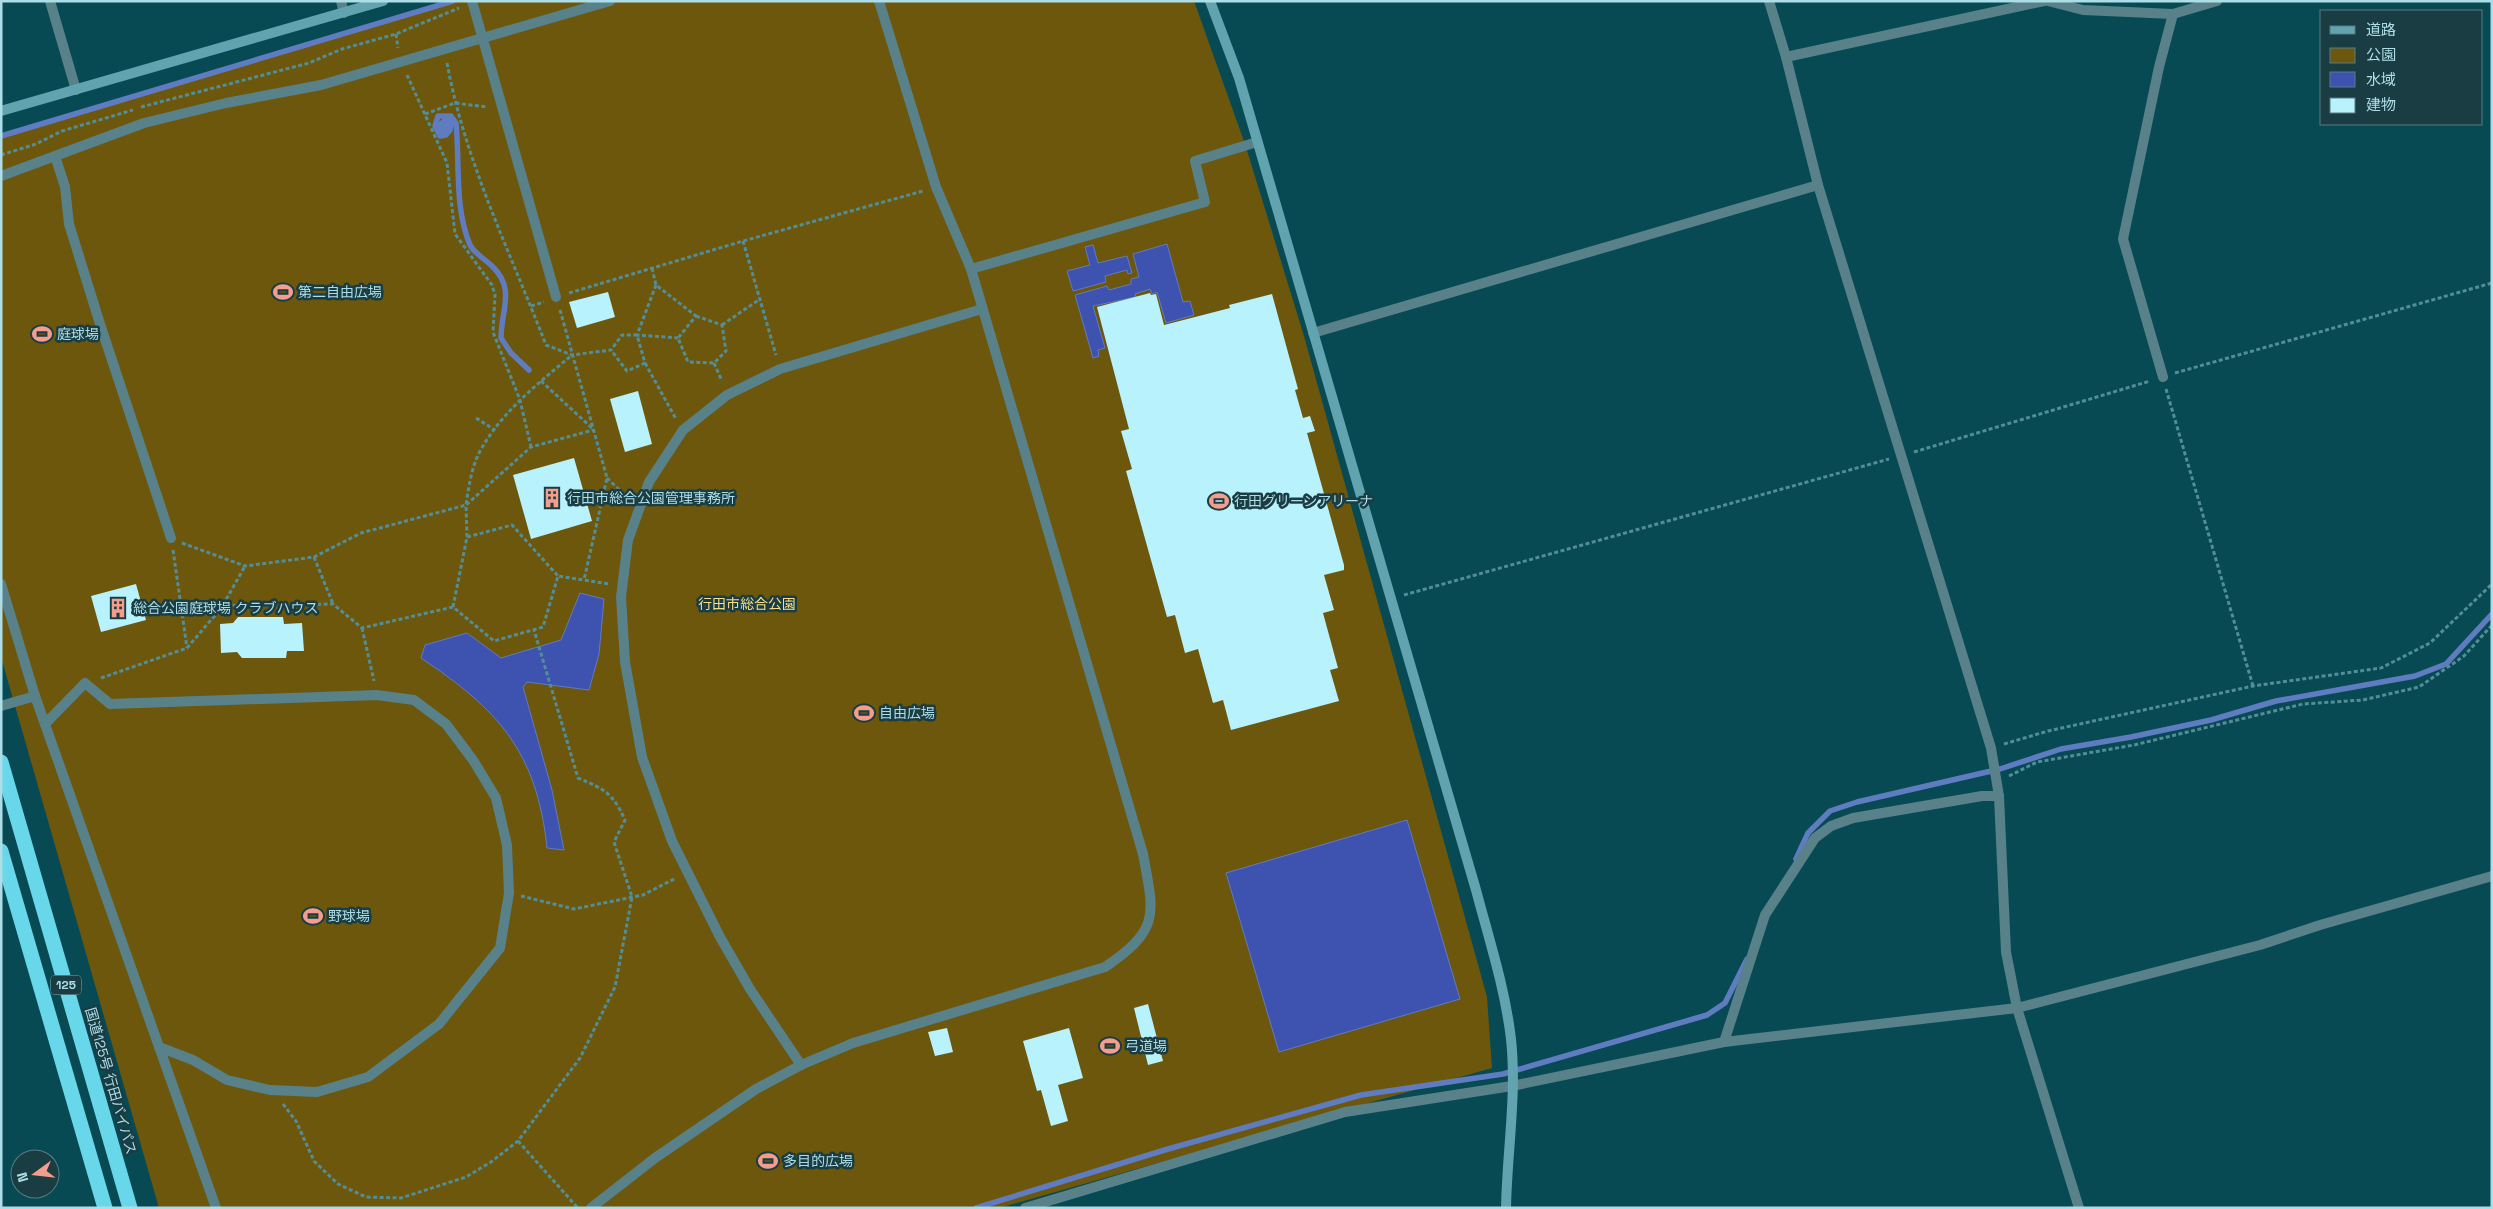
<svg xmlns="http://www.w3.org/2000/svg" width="2493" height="1209" font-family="'Space Grotesk','Noto Sans JP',sans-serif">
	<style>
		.green { fill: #6d570c }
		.water { fill: #3e52af; stroke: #5f7cc0 }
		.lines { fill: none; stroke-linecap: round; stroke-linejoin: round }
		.stream { stroke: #5f7cc0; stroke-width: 5.5 }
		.building { fill: #b8f2fd }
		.path { stroke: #538e98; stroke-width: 3; stroke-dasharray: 4 2.5; stroke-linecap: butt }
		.lane { stroke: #588189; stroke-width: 10 }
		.street { stroke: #588189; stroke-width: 10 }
		.secondary { stroke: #61a4b0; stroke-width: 10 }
		.highway { stroke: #69d7ea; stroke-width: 15 }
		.labels { text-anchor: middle; stroke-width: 5; stroke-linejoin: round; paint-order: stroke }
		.shield { fill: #1a3d43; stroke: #81adb6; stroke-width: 1 }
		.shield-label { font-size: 12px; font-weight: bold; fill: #addde7 }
		.poi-label { font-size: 14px; fill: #addde7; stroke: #1a3d43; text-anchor: start }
		.park-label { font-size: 14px; fill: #fadd89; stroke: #1a3d43 }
		.street-label { font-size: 14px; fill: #addde7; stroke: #1a3d43 }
	</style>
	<rect width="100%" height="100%" fill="#074a54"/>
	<!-- green -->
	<path class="green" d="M453 1H1194L1245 144 1304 336 1487 997 1492 1068 999 1208H159L1 657V134Z"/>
	<!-- water -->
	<g class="water">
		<path d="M1167 244 1183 302 1190 301 1194 315 1166 323 1157 292 1152 294 1150 289 1135 294 1136 297 1093 306 1105 348 1098 350 1099 356 1093 358 1075 295 1107 286 1109 290 1131 284V279L1139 277 1133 254Z"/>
		<path d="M1093 245 1098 263 1127 256 1132 273 1128 274 1127 270 1105 276 1106 282 1073 291 1067 271 1090 265 1085 247Z"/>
		<path d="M580 593 604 599 599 654 589 690 527 682 523 687 552 790 564 850 547 848C537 752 499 710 421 658L425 645 467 633 501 658 561 640Z"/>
		<path d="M1407 820 1460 999 1279 1052 1226 873Z"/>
	</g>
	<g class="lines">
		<!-- stream -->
		<g class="stream">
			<path d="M445 126 447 125 444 131H441L439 126 445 120 451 122 450 130 446 135 440 136 435 126 438 116H451L456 123C460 163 454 207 470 245 474 253 486 260 492 266 516 289 501 310 501 338L511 353 529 370"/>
			<path d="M1 136 453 1"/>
			<path d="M1796 859 1808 833 1830 811 1857 802 2000 769 2061 749 2131 737 2211 720 2276 701 2415 676 2446 664 2492 614"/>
			<path d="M976 1208 1168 1149 1361 1095 1503 1074 1707 1015 1725 1003 1747 959"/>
		</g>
	</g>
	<!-- building -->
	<g class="building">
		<path d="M608 292 615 317 577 328 569 302Z"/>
		<path d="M1150 293 1151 295 1156 294 1164 325 1230 308 1229 305 1272 294 1298 389 1295 390 1303 418 1310 416 1315 431 1307 433 1344 565V570L1324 575 1334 610 1323 613 1338 668 1330 670 1339 701 1231 730 1223 700 1213 703 1198 649 1185 653 1175 615 1167 617 1126 471 1132 469 1121 431 1129 429 1097 307Z"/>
		<path d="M638 391 652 444 625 452 610 399Z"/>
		<path d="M574 458 592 521 531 539 513 475Z"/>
		<path d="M136 584 146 620 101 632 91 596Z"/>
		<path d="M238 617H283L284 624 302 623 304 651H287L286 658H242L237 652 221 653 220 624 233 623Z"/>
		<path d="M1148 1004 1163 1061 1148 1065 1134 1008Z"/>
		<path d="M947 1028 953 1052 935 1056 928 1032Z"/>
		<path d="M1069 1028 1083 1078 1058 1085 1068 1121 1051 1126 1041 1090 1037 1091 1023 1041Z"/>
	</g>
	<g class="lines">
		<!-- path -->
		<g class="path">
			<path d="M396 34 398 48"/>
			<path d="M447 63C465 161 510 252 546 345L572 355 611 350 622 335H637L645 363 627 371 611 350"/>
			<path d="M407 75 447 163 455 234 492 285 495 295 493 332 520 400 531 447"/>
			<path d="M141 107 309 63 342 49 396 34 459 8"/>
			<path d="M425 114 455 103 487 107"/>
			<path d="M1 155 36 144 62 131 133 110"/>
			<path d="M743 241 776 355"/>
			<path d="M652 268 656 285 696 316"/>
			<path d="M656 285 637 335 678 338"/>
			<path d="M569 293 743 241 923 191"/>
			<path d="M531 306 544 302"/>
			<path d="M560 310 607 478 584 580"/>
			<path d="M696 316 722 325 726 351 714 363 688 362 678 338Z"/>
			<path d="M722 325 760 299"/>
			<path d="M645 363 676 419"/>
			<path d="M714 363 722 381"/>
			<path d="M2175 373 2492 283"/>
			<path d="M541 381 593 429"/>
			<path d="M2166 389 2253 686"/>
			<path d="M476 418 495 430"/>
			<path d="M1914 452 2150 381"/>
			<path d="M607 478 628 498"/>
			<path d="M467 537 466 505 531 447 593 430"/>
			<path d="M182 543 245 566 314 557 361 533 466 505C469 485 472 463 483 446 504 410 541 381 572 355"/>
			<path d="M173 550 187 648"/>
			<path d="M314 557 333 604"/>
			<path d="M1404 595 1889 459"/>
			<path d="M223 605 245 566"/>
			<path d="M453 607 467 537 512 525 558 576"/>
			<path d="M362 628 374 681"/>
			<path d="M101 678 187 648 223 606 333 604 362 628 453 607 494 641 543 627 558 576 609 584"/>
			<path d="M2004 744 2048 731 2253 686 2381 668 2430 643 2492 584"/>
			<path d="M2009 776 2037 762 2134 745 2303 704 2363 700 2419 687 2464 656 2492 625"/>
			<path d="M521 896 574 909 643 895 676 878"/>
			<path d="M283 1104 296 1121 314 1161 338 1184 366 1197 401 1198 466 1177 491 1162 518 1141 580 1058 615 987 632 897 614 842 625 820C613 793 604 789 578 778L534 630"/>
			<path d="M518 1141 577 1207"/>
		</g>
		<!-- lane -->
		<g class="lane">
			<path d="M472 1 556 297"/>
			<path d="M55 156 65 187 69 224 100 324 171 538"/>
			<path d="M1 176 144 123 226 103 321 85 610 1"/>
			<path d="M971 269 1205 202 1195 161 1257 142"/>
			<path d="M1 584 35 696 216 1208"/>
			<path d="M1 706 35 696"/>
			<path d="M45 724 85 683 110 704 377 695 414 700 446 724 473 760 496 798 507 845 509 893 500 948 439 1024 368 1077 317 1092 270 1090 227 1080 193 1060 159 1047"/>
			<path d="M801 1065 750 989 720 937 672 841 642 757 625 662 621 597 628 540 649 482 683 430 727 395 780 369 982 309"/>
			<path d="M591 1208 655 1158 756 1089 801 1065 853 1043 1105 967C1161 929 1154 914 1143 854L971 269 936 187 879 1"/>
		</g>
		<!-- street -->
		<g class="street">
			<path d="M50 1 76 90"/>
			<path d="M341 1 344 13"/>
			<path d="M2048 1 2083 10 2173 14 2217 1"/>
			<path d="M1786 57 2044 1"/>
			<path d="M1818 185 1991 748 1999 796 2006 952 2017 1008 2079 1208"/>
			<path d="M1313 333 1818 185 1786 57 1769 1"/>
			<path d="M2163 377 2123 239 2159 67 2173 14"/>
			<path d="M1724 1042 1765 915 1815 838 1831 826 1853 818 1982 796H1999"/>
			<path d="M1025 1208 1345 1112 1512 1086 1724 1042 2017 1008 2260 945 2320 925 2492 876"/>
		</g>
		<!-- secondary -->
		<g class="secondary">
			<path d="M1210 1 1239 78 1476 890C1489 939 1505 988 1511 1039 1517 1095 1507 1152 1506 1208"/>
			<path d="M1 111 383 1"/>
		</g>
		<!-- highway -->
		<g class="highway">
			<path d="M1 762 130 1208"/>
			<path d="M1 851 105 1208"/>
		</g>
	</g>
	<!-- icons -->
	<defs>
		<symbol id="stadium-bare" viewBox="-9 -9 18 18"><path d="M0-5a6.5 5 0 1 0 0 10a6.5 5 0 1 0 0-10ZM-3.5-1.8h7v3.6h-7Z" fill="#f59d8d" stroke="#1a3d43" stroke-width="2.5" paint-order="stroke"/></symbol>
		<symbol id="building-bare" viewBox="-9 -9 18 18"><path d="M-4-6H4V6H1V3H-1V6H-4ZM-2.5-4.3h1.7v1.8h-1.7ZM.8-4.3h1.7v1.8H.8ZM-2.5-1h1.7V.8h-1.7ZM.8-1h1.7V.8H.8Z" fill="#f59d8d" stroke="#1a3d43" stroke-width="2.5" paint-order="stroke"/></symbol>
	</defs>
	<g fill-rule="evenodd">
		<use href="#stadium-bare" x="269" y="278" width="28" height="28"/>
		<use href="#stadium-bare" x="28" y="320" width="28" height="28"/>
		<use href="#building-bare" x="538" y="484" width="28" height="28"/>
		<use href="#stadium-bare" x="1205" y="487" width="28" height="28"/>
		<use href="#building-bare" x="104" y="594" width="28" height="28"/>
		<use href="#stadium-bare" x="850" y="699" width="28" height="28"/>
		<use href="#stadium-bare" x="299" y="902" width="28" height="28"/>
		<use href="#stadium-bare" x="1096" y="1032" width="28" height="28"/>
		<use href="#stadium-bare" x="754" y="1147" width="28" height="28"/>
	</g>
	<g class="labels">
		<!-- shield labels -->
		<rect class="shield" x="51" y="975.5" width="30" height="19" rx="4"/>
		<g class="shield-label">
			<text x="66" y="989">125</text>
		</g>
		<!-- poi labels -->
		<g class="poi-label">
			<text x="298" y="297">第二自由広場</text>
			<text x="57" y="339">庭球場</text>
			<text x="567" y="503">行田市総合公園管理事務所</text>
			<text x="1234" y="506">行田グリーンアリーナ</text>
			<text x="133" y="613">総合公園庭球場 クラブハウス</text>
			<text x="879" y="718">自由広場</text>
			<text x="328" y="921">野球場</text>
			<text x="1125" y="1051">弓道場</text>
			<text x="783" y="1166">多目的広場</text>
		</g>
		<!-- park labels -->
		<g class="park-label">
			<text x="747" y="609">行田市総合公園</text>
		</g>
		<!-- street labels -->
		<g class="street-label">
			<text transform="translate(111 1081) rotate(74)" y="5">国道125号 行田バイパス</text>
		</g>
	</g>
	<!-- border -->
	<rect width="2493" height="1209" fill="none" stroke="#addde7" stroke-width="5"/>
	<!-- legend -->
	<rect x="2320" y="10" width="162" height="115" fill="#1a3d43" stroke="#557d85"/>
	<rect x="2330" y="26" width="25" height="8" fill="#61a4b0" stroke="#557d85"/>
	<text x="2366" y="35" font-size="15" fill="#addde7">道路</text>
	<rect x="2330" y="48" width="25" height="15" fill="#6d570c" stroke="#557d85"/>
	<text x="2366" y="60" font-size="15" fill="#addde7">公園</text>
	<rect x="2330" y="72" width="25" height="15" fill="#3e52af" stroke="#557d85"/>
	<text x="2366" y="85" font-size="15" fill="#addde7">水域</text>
	<rect x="2330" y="98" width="25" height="15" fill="#b8f2fd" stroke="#557d85"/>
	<text x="2366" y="110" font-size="15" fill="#addde7">建物</text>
	<!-- north arrow -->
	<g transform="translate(35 1174) rotate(255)"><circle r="24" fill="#1a3d43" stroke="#557d85"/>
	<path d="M0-4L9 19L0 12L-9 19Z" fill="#f59d8d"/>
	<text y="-8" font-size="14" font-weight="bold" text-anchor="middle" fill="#addde7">N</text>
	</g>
</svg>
